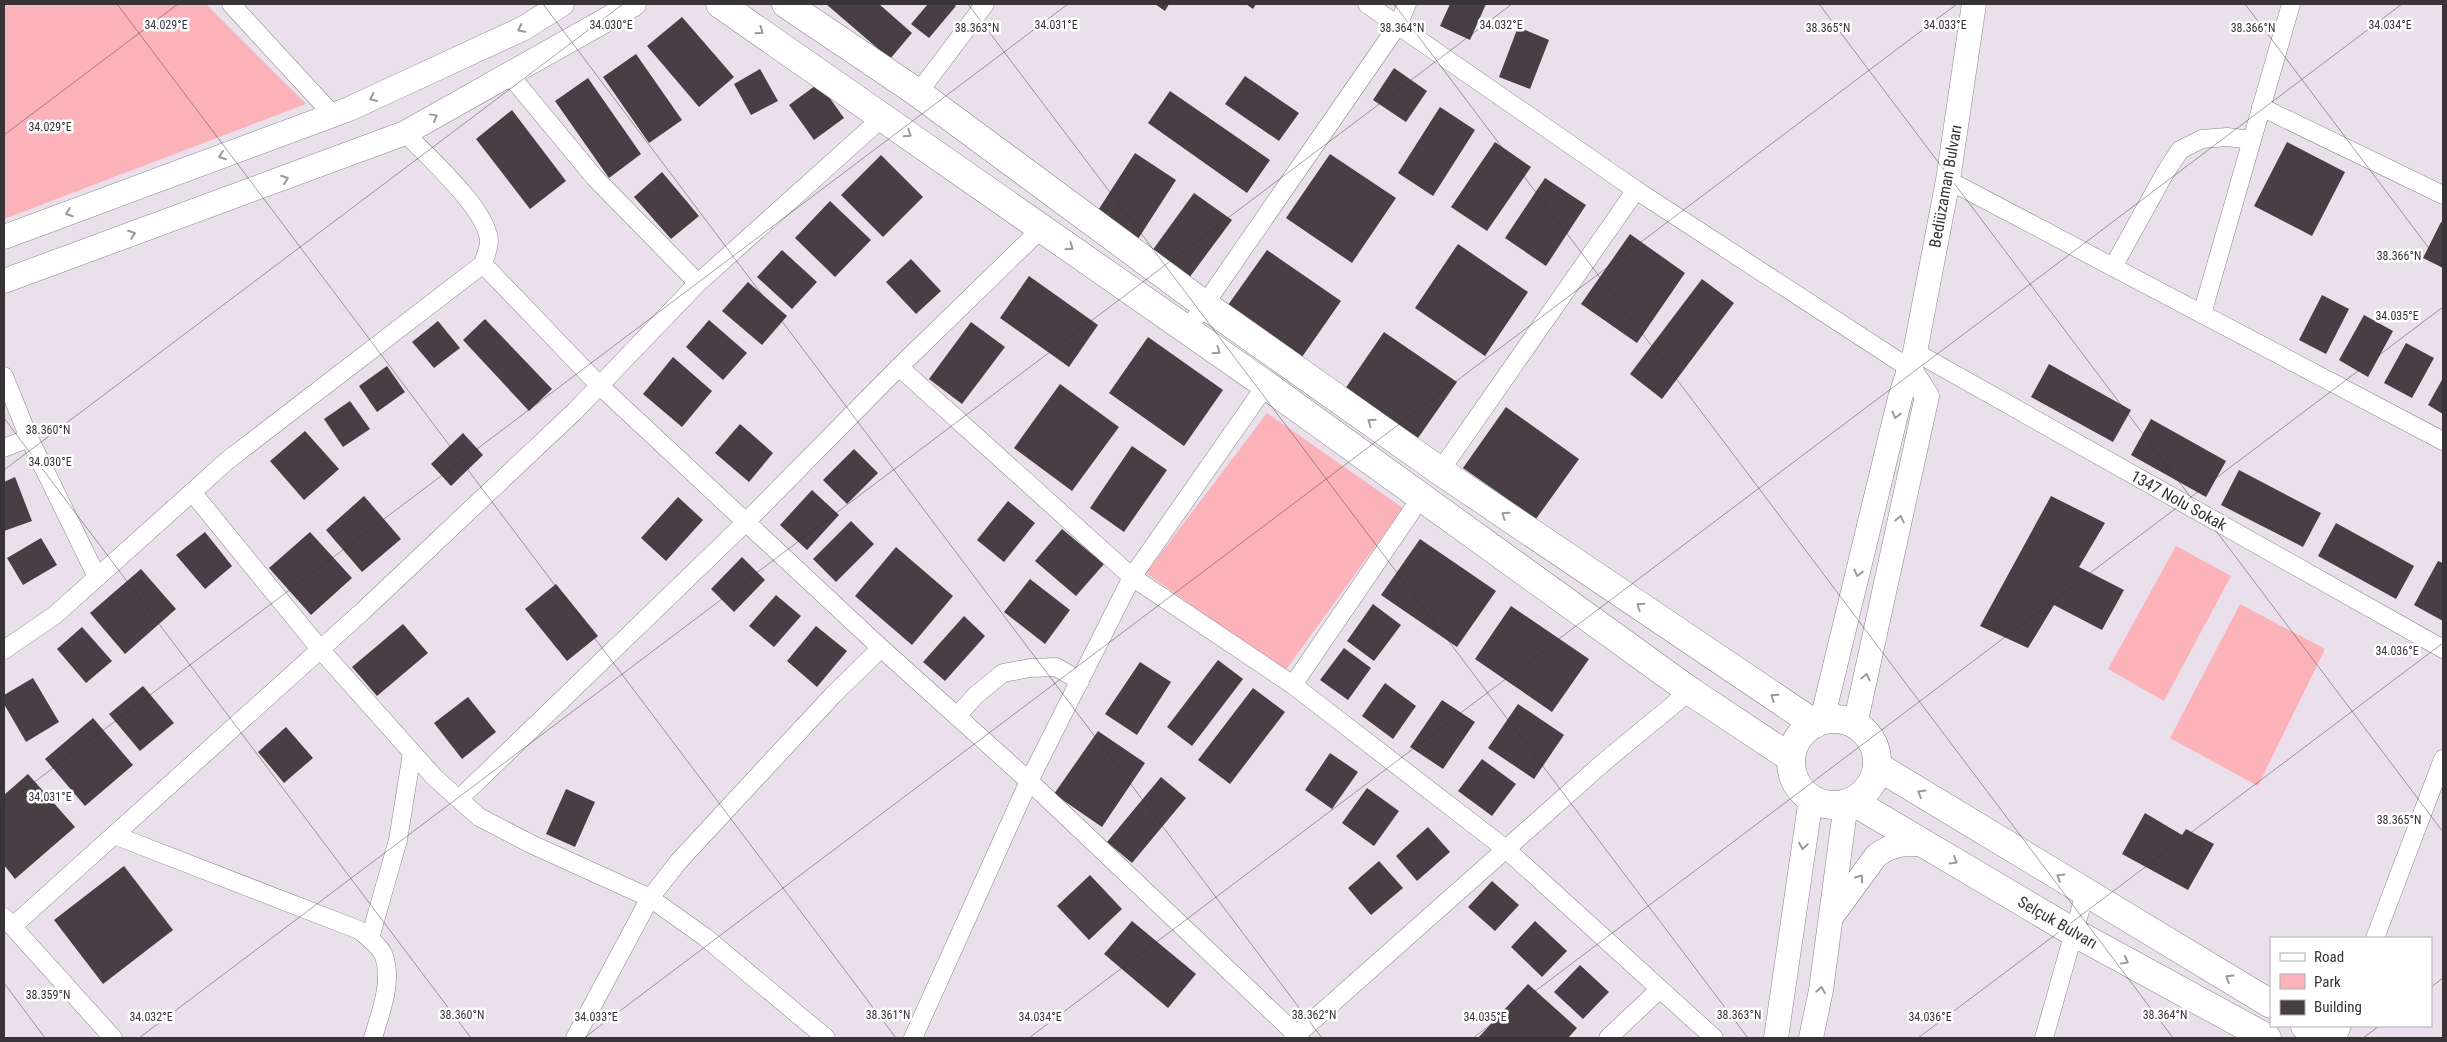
<svg xmlns="http://www.w3.org/2000/svg" width="2447" height="1042" font-family="'Roboto Condensed',sans-serif">
	<style>
		.green { fill: #fbb3b9 }
		.building { fill: #493e43 }
		.lines { fill: none; stroke-linecap: round; stroke-linejoin: round }
		.street-casing { stroke: #8c838d; stroke-width: 19 }
		.secondary-casing { stroke: #8c838d; stroke-width: 25 }
		.primary-casing { stroke: #8c838d; stroke-width: 29 }
		.street { stroke: #fff; stroke-width: 18 }
		.secondary { stroke: #fff; stroke-width: 24 }
		.primary { stroke: #fff; stroke-width: 28 }
		.oneway { stroke: #9b999b }
		.ticks { fill: none; stroke: #373337; stroke-width: 1; stroke-opacity: 0.45 }
		.labels { text-anchor: middle; stroke-width: 5; stroke-linejoin: round; paint-order: stroke }
		.street-label { font-size: 16px; fill: #373337; stroke: #fff }
		.ticks-label { font-size: 12px; text-anchor: middle; fill: #373337; stroke: #fff; stroke-width: 5; stroke-linejoin: round; paint-order: stroke }
	</style>
	<rect width="100%" height="100%" fill="#eae0eb"/>
	<!-- green -->
	<g class="green">
		<path d="M4 4H206L306 104 4 219Z"/>
		<path d="M1267 413 1403 508 1285 671 1146 573Z"/>
		<path d="M2176 546 2231 576 2164 701 2108 669Z"/>
		<path d="M2240 604 2325 649 2258 786 2170 738Z"/>
	</g>
	<!-- building -->
	<g class="building">
		<path d="M826 4H879L912 33 890 59Z"/>
		<path d="M928 4H953L956 6 929 38 911 24Z"/>
		<path d="M1155 4H1169L1165 11Z"/>
		<path d="M1246 4H1256L1253 9Z"/>
		<path d="M1450 4H1486L1470 40 1440 26Z"/>
		<path d="M682 17 734 77 699 107 647 46Z"/>
		<path d="M1518 27 1549 40 1530 89 1499 77Z"/>
		<path d="M636 54 682 120 649 143 603 77Z"/>
		<path d="M1394 68 1427 91 1406 122 1373 100Z"/>
		<path d="M760 69 778 101 751 115 734 84Z"/>
		<path d="M1245 76 1299 113 1279 141 1225 104Z"/>
		<path d="M588 78 641 154 609 178 555 101Z"/>
		<path d="M819 83 844 118 814 140 789 105Z"/>
		<path d="M1170 91 1270 160 1247 193 1148 123Z"/>
		<path d="M1440 107 1475 130 1433 196 1398 173Z"/>
		<path d="M512 110 566 181 530 209 476 139Z"/>
		<path d="M1495 142 1531 167 1487 231 1451 207Z"/>
		<path d="M2287 142 2345 172 2312 236 2254 206Z"/>
		<path d="M1135 153 1176 180 1138 239 1097 212Z"/>
		<path d="M1330 154 1396 198 1352 263 1286 218Z"/>
		<path d="M881 155 923 197 883 237 841 195Z"/>
		<path d="M662 172 699 216 671 239 634 197Z"/>
		<path d="M1545 178 1586 205 1546 266 1505 238Z"/>
		<path d="M1194 193 1232 220 1189 278 1152 251Z"/>
		<path d="M830 201 871 240 835 277 795 238Z"/>
		<path d="M2441 222 2443 223V268L2423 258Z"/>
		<path d="M1630 234 1685 273 1637 343 1581 304Z"/>
		<path d="M1458 244 1528 292 1485 356 1415 308Z"/>
		<path d="M782 250 817 282 792 309 757 277Z"/>
		<path d="M1267 250 1341 301 1302 357 1228 305Z"/>
		<path d="M911 259 941 291 916 314 886 282Z"/>
		<path d="M1029 276 1098 325 1069 367 1000 318Z"/>
		<path d="M1702 279 1734 303 1662 399 1630 374Z"/>
		<path d="M748 282 787 316 762 345 722 311Z"/>
		<path d="M2322 295 2349 309 2326 354 2299 340Z"/>
		<path d="M2364 315 2393 331 2368 377 2339 360Z"/>
		<path d="M485 319 552 389 529 411 463 340Z"/>
		<path d="M709 320 747 353 723 380 686 347Z"/>
		<path d="M438 321 460 348 434 368 412 342Z"/>
		<path d="M971 322 1005 347 962 404 929 379Z"/>
		<path d="M1384 332 1457 382 1418 438 1345 389Z"/>
		<path d="M1148 337 1223 390 1184 446 1109 393Z"/>
		<path d="M2406 343 2434 358 2412 398 2384 383Z"/>
		<path d="M673 357 712 391 682 427 643 394Z"/>
		<path d="M2049 364 2131 410 2113 442 2031 397Z"/>
		<path d="M387 366 405 392 377 412 359 386Z"/>
		<path d="M2443 378V414L2428 405Z"/>
		<path d="M1060 384 1119 427 1072 491 1014 448Z"/>
		<path d="M350 401 370 429 343 447 324 419Z"/>
		<path d="M1506 407 1579 459 1536 519 1463 468Z"/>
		<path d="M2151 419 2226 461 2206 497 2131 455Z"/>
		<path d="M740 424 773 453 749 482 715 453Z"/>
		<path d="M305 431 339 469 304 500 270 461Z"/>
		<path d="M463 433 483 455 451 486 431 464Z"/>
		<path d="M1132 446 1167 470 1124 532 1090 508Z"/>
		<path d="M854 449 878 473 847 504 823 480Z"/>
		<path d="M2239 470 2321 513 2303 547 2221 505Z"/>
		<path d="M15 477 32 521 4 531V482Z"/>
		<path d="M812 490 839 515 807 550 780 525Z"/>
		<path d="M364 496 401 539 362 572 326 530Z"/>
		<path d="M2051 496 2105 523 2079 567 2124 590 2102 630 2054 605 2028 648 1980 626Z"/>
		<path d="M678 497 703 520 666 561 641 538Z"/>
		<path d="M1008 501 1035 523 1004 562 977 540Z"/>
		<path d="M851 521 874 544 836 582 813 559Z"/>
		<path d="M2336 523 2414 566 2396 599 2318 556Z"/>
		<path d="M1062 529 1104 564 1076 596 1035 561Z"/>
		<path d="M205 532 232 566 205 589 176 555Z"/>
		<path d="M310 532 352 578 311 615 269 568Z"/>
		<path d="M41 538 57 565 23 585 7 558Z"/>
		<path d="M1420 539 1496 591 1457 647 1381 595Z"/>
		<path d="M896 547 953 596 912 645 855 596Z"/>
		<path d="M742 557 765 580 734 612 711 589Z"/>
		<path d="M2438 561 2443 563V621L2414 605Z"/>
		<path d="M141 569 176 609 125 654 90 613Z"/>
		<path d="M1030 579 1070 610 1045 644 1004 612Z"/>
		<path d="M556 584 598 636 567 661 525 609Z"/>
		<path d="M776 595 801 616 774 647 749 626Z"/>
		<path d="M1373 604 1401 625 1374 661 1347 641Z"/>
		<path d="M1511 606 1589 659 1552 712 1475 659Z"/>
		<path d="M964 616 985 636 945 681 923 662Z"/>
		<path d="M403 624 428 653 377 696 352 667Z"/>
		<path d="M816 626 847 651 817 687 787 661Z"/>
		<path d="M82 627 112 661 86 683 57 649Z"/>
		<path d="M1344 648 1371 668 1348 700 1320 680Z"/>
		<path d="M1218 660 1243 679 1192 746 1167 727Z"/>
		<path d="M1140 662 1171 682 1137 735 1105 714Z"/>
		<path d="M33 678 59 722 26 742 4 704V695Z"/>
		<path d="M1385 683 1416 706 1393 739 1362 716Z"/>
		<path d="M143 686 174 723 140 751 109 714Z"/>
		<path d="M1253 688 1285 712 1230 784 1198 760Z"/>
		<path d="M468 697 496 732 462 759 434 723Z"/>
		<path d="M1442 700 1475 722 1443 769 1410 747Z"/>
		<path d="M1518 704 1564 735 1534 779 1488 748Z"/>
		<path d="M93 718 133 765 85 806 45 759Z"/>
		<path d="M286 727 313 758 284 783 258 752Z"/>
		<path d="M1098 731 1145 763 1102 827 1054 794Z"/>
		<path d="M1330 753 1358 772 1332 809 1305 790Z"/>
		<path d="M1482 759 1516 784 1492 816 1458 791Z"/>
		<path d="M28 774 75 827 15 879 4 865V795Z"/>
		<path d="M1161 777 1186 798 1132 863 1107 842Z"/>
		<path d="M1367 788 1399 811 1374 846 1342 823Z"/>
		<path d="M566 789 595 802 575 847 546 834Z"/>
		<path d="M2145 813 2182 835 2186 829 2214 844 2188 890 2122 854Z"/>
		<path d="M1428 827 1450 852 1417 881 1396 856Z"/>
		<path d="M1379 861 1403 888 1371 915 1348 888Z"/>
		<path d="M124 866 173 930 103 984 54 920Z"/>
		<path d="M1090 875 1122 909 1089 940 1057 906Z"/>
		<path d="M1492 881 1519 905 1495 931 1468 907Z"/>
		<path d="M1132 921 1196 974 1168 1008 1104 954Z"/>
		<path d="M1535 921 1567 951 1542 977 1511 947Z"/>
		<path d="M1580 965 1609 992 1583 1019 1554 992Z"/>
		<path d="M1528 984 1577 1028 1568 1038H1478Z"/>
	</g>
	<g class="lines">
		<defs>
			<g id="street">
				<path d="M231 4 333 115"/>
				<path d="M1367 4 1636 190 1909 368"/>
				<path d="M509 74 595 178 698 283"/>
				<path d="M918 93 985 4"/>
				<path d="M2261 107 2443 195"/>
				<path d="M1948 180 2443 441"/>
				<path d="M483 264 600 386 881 648 1029 781 1300 1038"/>
				<path d="M2113 267 2165 173 2180 150 2202 139 2227 137 2252 140"/>
				<path d="M2202 314 2291 4"/>
				<path d="M1187 330 1398 25 1407 4"/>
				<path d="M1915 352 2443 649"/>
				<path d="M899 367 1132 577 1293 685 1507 850 1714 1038"/>
				<path d="M4 376 29 438 97 577"/>
				<path d="M4 448 29 438"/>
				<path d="M1440 471 1636 190"/>
				<path d="M192 492 320 649 434 777 479 817 531 844 650 898 705 937 826 1038"/>
				<path d="M4 650 55 615 228 460 483 264C485 257 489 248 489 241 488 210 427 156 405 133"/>
				<path d="M1293 685 1422 496"/>
				<path d="M957 716 976 695 1003 673 1030 668 1056 667 1080 681"/>
				<path d="M459 799 746 522 899 367 1042 228"/>
				<path d="M114 835 359 930C368 937 380 946 384 956 393 982 380 1014 373 1038"/>
				<path d="M4 917 113 1038"/>
				<path d="M13 926 364 610 575 411 698 283 883 117"/>
				<path d="M370 938 398 840 412 753"/>
				<path d="M2375 938 2443 759"/>
				<path d="M575 1038 650 898 679 861 833 695 881 648"/>
				<path d="M913 1038 1029 781 1132 577 1266 385"/>
				<path d="M1293 1038 1604 762 1690 691"/>
				<path d="M1608 1038 1659 990"/>
				<path d="M2044 1038 2085 893"/>
				<path d="M2337 1038 2342 1026"/>
			</g>
			<g id="secondary">
				<path d="M4 237 349 109 524 28 562 4"/>
				<path d="M4 281 405 133 634 4"/>
				<path d="M1822 720 1900 398 1915 352 1948 180 1974 4"/>
				<path d="M1855 725 1927 396 1909 368"/>
				<path d="M1832 916 1876 856C1892 843 1907 843 1927 845"/>
				<path d="M1776 1038 1811 798"/>
				<path d="M1811 1038 1821 990 1846 803"/>
			</g>
			<g id="primary">
				<path d="M720 4 1266 385 1690 691 1791 758"/>
				<path d="M786 4 918 93 1205 305 1440 471 1815 724"/>
				<circle cx="1834" cy="762" r="43"/>
				<path d="M1877 766 2271 1004"/>
				<path d="M1852 801 2075 933 2267 1038"/>
				<path d="M2305 1026 2325 1038"/>
			</g>
		</defs>
		<!-- street casing -->
		<use href="#street" class="street-casing"/>
		<!-- secondary casing -->
		<use href="#secondary" class="secondary-casing"/>
		<!-- primary casing -->
		<use href="#primary" class="primary-casing"/>
		<!-- street -->
		<use href="#street" class="street"/>
		<!-- secondary -->
		<use href="#secondary" class="secondary"/>
		<!-- primary -->
		<use href="#primary" class="primary"/>
	</g>
	<!-- one-way arrows -->
	<defs><path id="oneway-chevron" d="M-2-3.5L2.5 0L-2 3.5" fill="none" stroke-width="1.6" stroke-linecap="round" stroke-linejoin="round" transform="scale(1.25)"/></defs>
	<g class="oneway">
		<use href="#oneway-chevron" transform="translate(521 29) rotate(153)"/>
		<use href="#oneway-chevron" transform="translate(760 31) rotate(35)"/>
		<use href="#oneway-chevron" transform="translate(373 98) rotate(155)"/>
		<use href="#oneway-chevron" transform="translate(434 117) rotate(-29)"/>
		<use href="#oneway-chevron" transform="translate(908 134) rotate(35)"/>
		<use href="#oneway-chevron" transform="translate(222 156) rotate(160)"/>
		<use href="#oneway-chevron" transform="translate(285 179) rotate(-20)"/>
		<use href="#oneway-chevron" transform="translate(69 213) rotate(160)"/>
		<use href="#oneway-chevron" transform="translate(132 234) rotate(-20)"/>
		<use href="#oneway-chevron" transform="translate(1070 247) rotate(35)"/>
		<use href="#oneway-chevron" transform="translate(1217 351) rotate(35)"/>
		<use href="#oneway-chevron" transform="translate(1896 415) rotate(104)"/>
		<use href="#oneway-chevron" transform="translate(1371 422) rotate(-145)"/>
		<use href="#oneway-chevron" transform="translate(1505 515) rotate(-146)"/>
		<use href="#oneway-chevron" transform="translate(1900 519) rotate(-78)"/>
		<use href="#oneway-chevron" transform="translate(1858 573) rotate(104)"/>
		<use href="#oneway-chevron" transform="translate(1640 606) rotate(-146)"/>
		<use href="#oneway-chevron" transform="translate(1866 677) rotate(-78)"/>
		<use href="#oneway-chevron" transform="translate(1774 697) rotate(-146)"/>
		<use href="#oneway-chevron" transform="translate(1921 793) rotate(-149)"/>
		<use href="#oneway-chevron" transform="translate(1803 846) rotate(99)"/>
		<use href="#oneway-chevron" transform="translate(1954 861) rotate(31)"/>
		<use href="#oneway-chevron" transform="translate(2060 877) rotate(-149)"/>
		<use href="#oneway-chevron" transform="translate(1860 878) rotate(-54)"/>
		<use href="#oneway-chevron" transform="translate(2125 961) rotate(29)"/>
		<use href="#oneway-chevron" transform="translate(2229 978) rotate(-148)"/>
		<use href="#oneway-chevron" transform="translate(1821 990) rotate(-81)"/>
	</g>
	<!-- ticks -->
	<path class="ticks" d="M117 4 896 1038M543 4 1322 1038M968 4 1748 1038M1394 4 2173 1038M1819 4 2443 832M2245 4 2443 267M4 135 178 4M4 418 471 1038M4 470 623 4M4 805 1068 4M4 983 45 1038M2431 987 2443 978M139 1038 1512 4M584 1038 1957 4M1029 1038 2402 4M1473 1038 2443 307M1918 1038 2443 643M2363 1038 2379 1026"/>
	<g class="labels">
		<!-- street labels -->
		<g class="street-label">
			<text transform="translate(1945 186) rotate(-80)" y="6">Bediüzaman Bulvarı</text>
			<text transform="translate(2179 500) rotate(29)" y="6">1347 Nolu Sokak</text>
			<text transform="translate(2058 922) rotate(30)" y="6">Selçuk Bulvarı</text>
		</g>
	</g>
	<g class="ticks-label">
		<text x="166" y="29">34.029°E</text>
		<text x="611" y="29">34.030°E</text>
		<text x="1056" y="29">34.031°E</text>
		<text x="1501" y="29">34.032°E</text>
		<text x="1945" y="29">34.033°E</text>
		<text x="2390" y="29">34.034°E</text>
		<text x="977" y="32">38.363°N</text>
		<text x="1402" y="32">38.364°N</text>
		<text x="1828" y="32">38.365°N</text>
		<text x="2253" y="32">38.366°N</text>
		<text x="50" y="131">34.029°E</text>
		<text x="2399" y="260">38.366°N</text>
		<text x="2397" y="320">34.035°E</text>
		<text x="48" y="434">38.360°N</text>
		<text x="50" y="466">34.030°E</text>
		<text x="2397" y="655">34.036°E</text>
		<text x="50" y="801">34.031°E</text>
		<text x="2399" y="824">38.365°N</text>
		<text x="48" y="999">38.359°N</text>
		<text x="462" y="1019">38.360°N</text>
		<text x="888" y="1019">38.361°N</text>
		<text x="1314" y="1019">38.362°N</text>
		<text x="1739" y="1019">38.363°N</text>
		<text x="2165" y="1019">38.364°N</text>
		<text x="151" y="1021">34.032°E</text>
		<text x="596" y="1021">34.033°E</text>
		<text x="1040" y="1021">34.034°E</text>
		<text x="1485" y="1021">34.035°E</text>
		<text x="1930" y="1021">34.036°E</text>
	</g>
	<!-- border -->
	<rect width="2447" height="1042" fill="none" stroke="#373337" stroke-width="10"/>
	<!-- legend -->
	<rect x="2270" y="937" width="162" height="90" fill="#ffffff" stroke="#afadaf"/>
	<rect x="2280" y="953" width="25" height="8" fill="#ffffff" stroke="#afadaf"/>
	<text x="2314" y="962" font-size="15" fill="#373337">Road</text>
	<rect x="2280" y="974" width="25" height="15" fill="#fbb3b9" stroke="#afadaf"/>
	<text x="2314" y="987" font-size="15" fill="#373337">Park</text>
	<rect x="2280" y="1000" width="25" height="15" fill="#493e43" stroke="#afadaf"/>
	<text x="2314" y="1012" font-size="15" fill="#373337">Building</text>
</svg>
